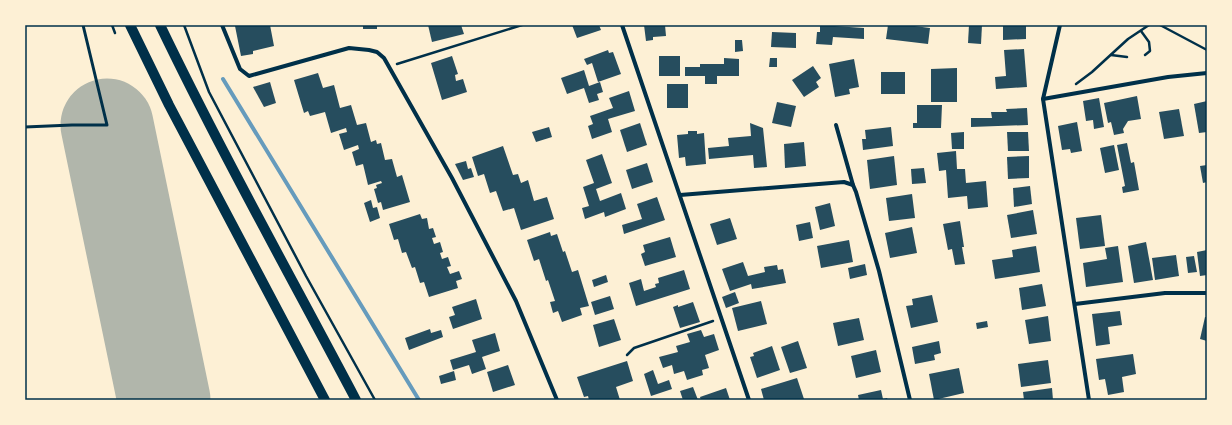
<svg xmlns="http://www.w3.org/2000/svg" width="1232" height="425" font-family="'Exo 2',sans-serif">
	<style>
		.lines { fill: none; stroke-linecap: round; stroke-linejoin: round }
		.stream { stroke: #669bbc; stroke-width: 4 }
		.runway { stroke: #b1b6ab; stroke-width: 93 }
		.building { fill: #264d5e }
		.path { stroke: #003049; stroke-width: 2.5 }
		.service { stroke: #003049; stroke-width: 3 }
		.minor { stroke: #003049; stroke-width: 4 }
		.primary { stroke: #003049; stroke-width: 10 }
		.neatline { fill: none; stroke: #003049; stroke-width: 1.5 }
	</style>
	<rect width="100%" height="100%" fill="#fdf0d5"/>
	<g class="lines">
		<!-- stream -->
		<path class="stream" d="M223 79 419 400"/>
		<!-- runway -->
		<path class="runway" d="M107 125 164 400"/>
	</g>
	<!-- building -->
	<g class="building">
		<path d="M239 25H270L274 46 253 51V54L241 56 235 26Z"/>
		<rect x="363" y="25" width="14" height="4"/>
		<path d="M428 25H461L464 34 432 42Z"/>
		<path d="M572 25H599L601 30 577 38Z"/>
		<path d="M644 25H665L666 36 653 37V40L646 41Z"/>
		<path d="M820 25 864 28V39L833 37 832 45 816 44 817 32H820Z"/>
		<path d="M888 25H907L930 28 928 44 886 39Z"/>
		<path d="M969 25H982L981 44 968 43Z"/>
		<path d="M1003 25H1026V39L1003 40Z"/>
		<path d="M772 32 796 33V48L771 47Z"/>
		<path d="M735 40H742L743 51 735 52Z"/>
		<path d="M1024 49 1027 87 996 89 995 77 1006 76 1004 50Z"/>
		<path d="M608 50 609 53 613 52 621 74 598 82 592 63 587 65 584 59Z"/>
		<path d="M452 56 458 74 455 75 456 81 463 79 467 92 442 100 431 63Z"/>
		<rect x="659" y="56" width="21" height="20"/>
		<path d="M724 58 739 59V76H717V84H705V76H685V67H700V64H724Z"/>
		<path d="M770 58H777V67H769Z"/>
		<path d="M854 59 859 87 849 89 850 94 835 97 829 64Z"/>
		<path d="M813 66 821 78 816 82 819 87 804 97 792 80Z"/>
		<path d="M957 68V102H931V69Z"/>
		<path d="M584 70 589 86 600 82 603 92 597 94 599 100 589 103 584 88 567 94 561 78Z"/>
		<rect x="881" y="72" width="24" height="22"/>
		<path d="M318 73 323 88 334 85 340 108 351 105 357 125 366 123 371 142 376 140 377 144 381 143 385 160 392 159 397 177 402 175 410 202 383 210 381 202 378 203 374 189 377 188 376 185 382 183 381 181 368 185 363 164 356 166 352 152 359 149 358 145 344 150 339 134 347 132 346 128 331 133 325 112 310 116 308 111 304 113 294 80Z"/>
		<path d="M270 82 276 103 264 107 253 87Z"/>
		<rect x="667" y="84" width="21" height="24"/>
		<path d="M629 91 635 111 608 119 612 132 592 139 588 126 593 124 590 116 613 108 609 98Z"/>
		<path d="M1137 96 1141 119 1128 121 1123 129 1124 133 1114 135 1111 122 1108 123 1104 103Z"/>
		<path d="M1099 98 1104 127 1094 129 1093 120 1086 121 1083 101Z"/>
		<path d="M1207 101V132L1199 133 1194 104Z"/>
		<path d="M777 102 796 106 791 127 772 123Z"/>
		<path d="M917 105H942L941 128H913V123H917Z"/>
		<path d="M1027 108 1028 125 971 127V118H992L991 112H1007L1006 109Z"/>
		<path d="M1179 109 1184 136 1164 139 1159 112Z"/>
		<path d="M1077 122 1082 151 1071 153 1070 149 1062 150 1058 126Z"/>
		<path d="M640 123 647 145 627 152 620 130Z"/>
		<path d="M750 123 763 128 767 167 754 168 753 155 709 159 708 148 729 146 728 138 751 136Z"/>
		<path d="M549 127 552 137 536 142 532 132Z"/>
		<path d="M891 127 893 146 863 150 862 139H866L865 130Z"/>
		<path d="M688 131H697V134L704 133 706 164 686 166 685 157 679 158 677 135 688 134Z"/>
		<path d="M964 132V149H952L951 133Z"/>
		<path d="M1007 132H1028L1029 151H1008Z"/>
		<path d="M804 142 806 166 785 168 784 144Z"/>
		<path d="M1127 143 1131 163 1134 162 1139 190 1123 193 1122 187 1125 186 1117 145Z"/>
		<path d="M1114 145 1119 170 1105 173 1100 148Z"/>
		<path d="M503 146 513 175 518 174 521 183 528 180 534 201 547 197 554 219 521 230 514 208 503 211 496 191 490 193 484 174 478 176 472 157Z"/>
		<path d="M956 151 957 169H965L966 183 986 181 988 207 968 209 967 196 948 198 946 170 939 171 937 153Z"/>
		<path d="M602 154 612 183 596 189 600 201 621 193 626 209 605 217 604 212 585 219 582 208 589 206 583 187 594 183 586 160Z"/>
		<path d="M894 156 897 185 870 189 867 160Z"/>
		<path d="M1029 156V178L1008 179 1007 157Z"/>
		<path d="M466 161 468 169 471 168 474 177 463 180 455 164Z"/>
		<path d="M647 163 653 182 632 189 626 170Z"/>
		<path d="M1207 165V182L1203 183 1200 166Z"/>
		<path d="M924 168 926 183 912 184 911 169Z"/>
		<path d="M1030 186 1032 204 1014 207 1013 188Z"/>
		<path d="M912 194 915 218 889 221 886 198Z"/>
		<path d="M657 197 665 220 624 234 622 225 642 219 637 204Z"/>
		<path d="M371 200 373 208 377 207 380 218 370 222 364 203Z"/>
		<path d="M830 203 835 226 820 230 815 207Z"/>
		<path d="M1033 210 1037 234 1011 238 1007 215Z"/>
		<path d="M420 214 422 219 427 218 429 229 433 228 436 237 432 238 434 244 440 242 443 252 440 253 442 259 448 257 451 266 447 267 450 274 459 271 462 279 456 281 458 288 429 297 424 282 420 283 415 267 412 268 406 252 402 253 398 239 394 240 389 224Z"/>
		<path d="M1101 215 1105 246 1080 249 1076 218Z"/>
		<path d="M730 218 737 239 717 245 710 224Z"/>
		<path d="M960 221 964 247H962L965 264 955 265 952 249 948 250 943 224Z"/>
		<path d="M810 222 813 238 799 241 796 225Z"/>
		<path d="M912 227 917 253 890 258 885 233Z"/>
		<path d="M550 232 551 236 557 234 563 252 565 251 572 272 578 270 589 306 580 308 582 315 562 322 558 311 553 313 550 302 555 301 548 280 546 281 539 259 534 261 527 240Z"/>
		<path d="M670 237 676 257 645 266 641 254 645 252 643 245Z"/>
		<path d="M849 240 853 262 821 268 817 246Z"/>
		<path d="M1146 242 1153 280 1134 283 1128 246Z"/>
		<path d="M1036 246 1040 272 995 279 992 260 1013 257 1012 250Z"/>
		<path d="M1118 246 1123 282 1086 287 1083 263 1107 259 1105 248Z"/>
		<path d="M1207 250V275L1200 276 1197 252Z"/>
		<path d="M1176 255 1179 276 1155 280 1152 258Z"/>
		<path d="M1194 256 1197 272 1188 273 1186 257Z"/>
		<path d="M743 262 748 276 765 272 764 267 777 265 778 270 783 269 786 283 752 289 751 284 730 291 722 269Z"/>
		<path d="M865 264 867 275 850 279 848 268Z"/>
		<path d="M684 270 690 289 636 306 629 283 641 279 644 291 656 287 655 284 659 283 658 278Z"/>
		<path d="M606 275 608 282 594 287 592 280Z"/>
		<path d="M1042 284 1046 306 1022 310 1019 288Z"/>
		<path d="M735 292 739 303 726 308 722 297Z"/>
		<path d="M932 295 938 322 911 328 906 306 913 305 912 299Z"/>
		<path d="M610 296 614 309 595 315 591 302Z"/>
		<path d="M476 299 482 319 453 329 449 317 455 315 452 307Z"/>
		<path d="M761 301 767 324 738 331 732 308Z"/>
		<path d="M693 302 700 322 680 328 673 307 678 305V307Z"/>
		<path d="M1120 311 1122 325 1108 327 1110 344 1096 346 1092 314Z"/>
		<path d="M1048 316 1051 341 1029 344 1025 320Z"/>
		<path d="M1205 317H1207V341L1200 339Z"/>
		<path d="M859 318 864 340 838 346 833 323Z"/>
		<path d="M614 319 621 340 599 347 593 325Z"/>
		<path d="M987 321 988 327 977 329 976 323Z"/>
		<path d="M430 329 431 333 441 330 443 337 409 350 405 338Z"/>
		<path d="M701 330 704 337 714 334 719 350 705 355 709 368 702 370 703 375 687 380 684 371 674 374 672 365 663 368 659 357 678 352 676 346 690 342 687 334Z"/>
		<path d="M495 333 500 351 482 357 486 369 472 374 469 365 453 370 450 360 476 352 472 340Z"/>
		<path d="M798 341 807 368 790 373 781 347Z"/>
		<path d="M939 341 941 353 934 355 935 360 915 364 912 347Z"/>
		<path d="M772 346 780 370 757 378 750 357 754 356 753 353Z"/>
		<path d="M876 350 881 372 856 378 851 356Z"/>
		<path d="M1133 354 1136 374 1122 377 1124 392 1108 395 1105 379 1099 380 1096 359Z"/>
		<path d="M1048 360 1051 383 1021 387 1018 364Z"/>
		<path d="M627 361 633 381 616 387 620 400H589L588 396 584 397 577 377Z"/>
		<path d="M508 365 515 385 493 392 487 372Z"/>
		<path d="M959 368 964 393 934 400 929 374Z"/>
		<path d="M653 370 658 384 669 380 672 389 651 396 644 374Z"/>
		<path d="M454 371 456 380 441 384 439 376Z"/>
		<path d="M797 378 804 399 764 400 761 389Z"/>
		<path d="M693 387 698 400H683L680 391Z"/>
		<path d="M726 388 730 400H701L700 397Z"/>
		<path d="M1052 388 1053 400H1024L1023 392Z"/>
		<path d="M881 390 883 399 887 398 888 400H859L858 395Z"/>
	</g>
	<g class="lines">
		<!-- path -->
		<g class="path">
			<path d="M112 25 115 33"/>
			<path d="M184 25 209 92 306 276 375 400"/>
			<path d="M1160 25 1207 50"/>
			<path d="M1141 31 1149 42 1150 51 1145 55"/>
			<path d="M1111 55 1127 57"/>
			<path d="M397 64 522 25"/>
			<path d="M1076 84 1092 72 1128 39 1149 25"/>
			<path d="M627 355 634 348 713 321"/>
		</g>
		<!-- service -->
		<path class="service" d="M25 127 72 125H107L83 25"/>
		<!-- minor -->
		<g class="minor">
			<path d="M222 25 240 69 249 76 349 48 369 50 377 52 384 58 452 178 516 301 557 400"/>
			<path d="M622 25 749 400"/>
			<path d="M1060 25 1043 99 1089 400"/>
			<path d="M1043 99 1168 77 1207 73"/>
			<path d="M836 125 853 185"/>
			<path d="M680 195 844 182 853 185 856 192 879 271 910 400"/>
			<path d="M1075 304 1165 293H1207"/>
		</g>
		<!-- primary -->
		<g class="primary">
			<path d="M130 25 169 105 325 400"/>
			<path d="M160 25C221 152 290 275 356 400"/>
		</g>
	</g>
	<!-- border -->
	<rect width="1232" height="425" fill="none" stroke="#fdf0d5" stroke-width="52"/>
	<rect x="26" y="26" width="1180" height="373" class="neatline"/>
</svg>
